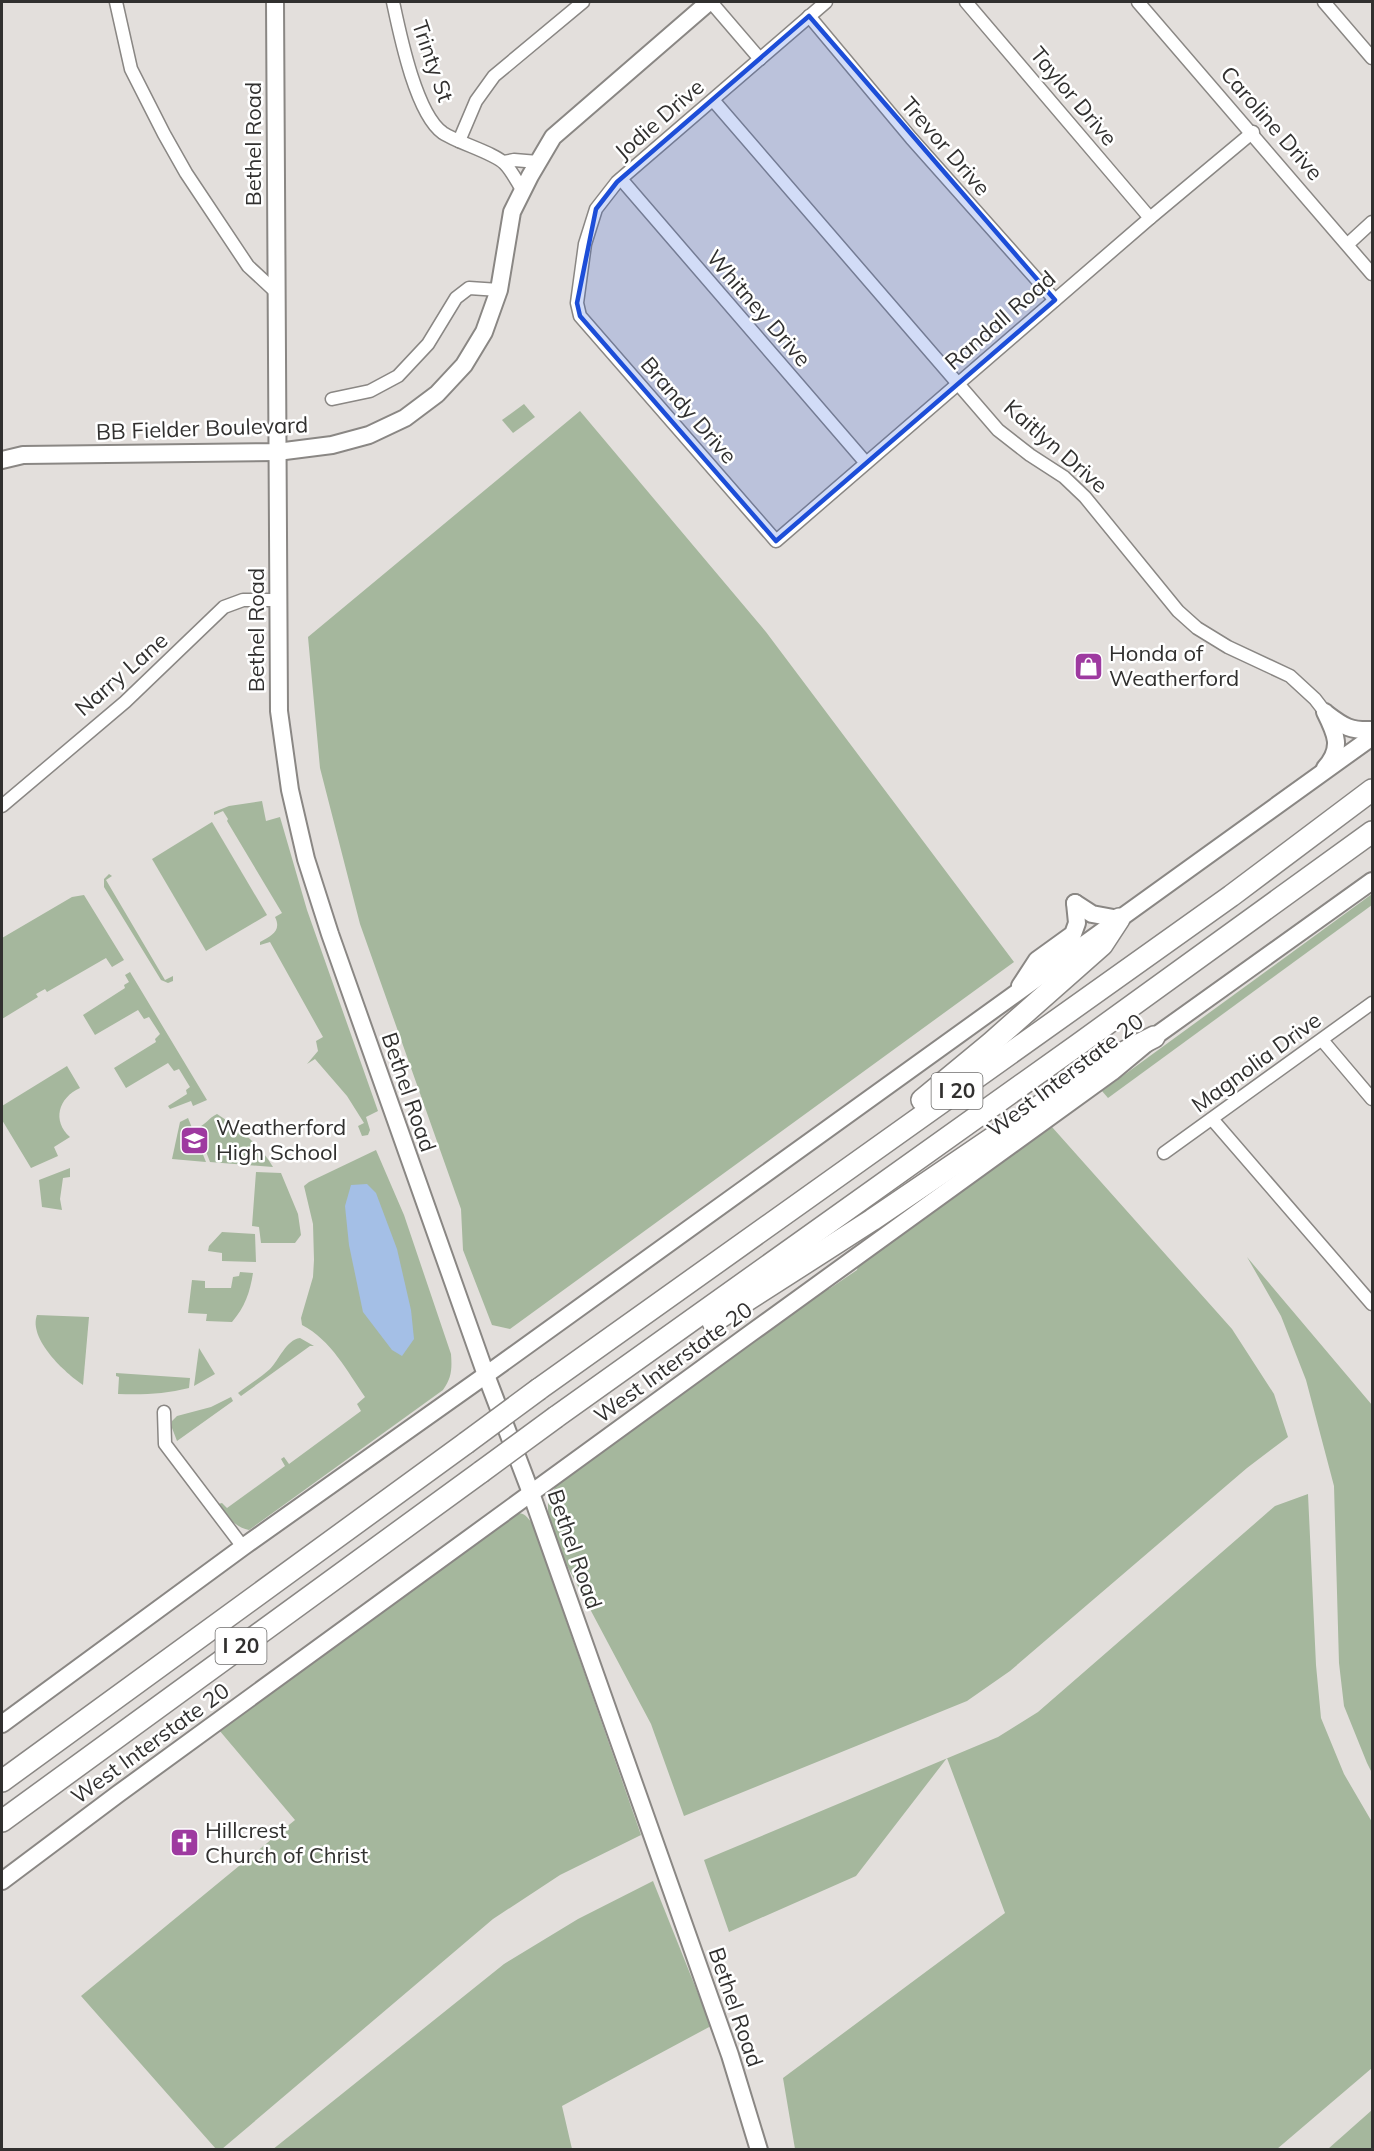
<svg xmlns="http://www.w3.org/2000/svg" width="1374" height="2151" font-family="Mulish,sans-serif">
	<style>
		.green { fill: #a5b79d }
		.water { fill: #a4bfe6 }
		.lines { fill: none; stroke-linecap: round; stroke-linejoin: round }
		.street-casing { stroke: #8a8784; stroke-width: 15 }
		.secondary-casing { stroke: #8a8784; stroke-width: 20 }
		.highway-casing { stroke: #8a8784; stroke-width: 24 }
		.street { stroke: #fff; stroke-width: 12 }
		.secondary { stroke: #fff; stroke-width: 16 }
		.highway { stroke: #fff; stroke-width: 21 }
		.highway-bridge-casing { stroke: #8a8784; stroke-width: 24; stroke-linecap: butt }
		.highway-bridge { stroke: #fff; stroke-width: 21 }
		.marked { fill: #1d4ed8; fill-opacity: 0.2; stroke: #1d4ed8; stroke-width: 4.5; stroke-linejoin: round }
		.labels { text-anchor: middle; stroke-width: 5; stroke-linejoin: round; paint-order: stroke }
		.shield { fill: #fff; stroke: #6f6e6d; stroke-width: 1.5 }
		.shield-label { font-size: 21px; font-weight: bold; fill: #31302f }
		.street-label { font-size: 22px; fill: #31302f; stroke: #fff }
		.poi-label { font-size: 22px; fill: #31302f; stroke: #fff; text-anchor: start }
	</style>
	<rect width="100%" height="100%" fill="#e3dfdc"/>
	<!-- green -->
	<g class="green">
		<path d="M524 404 535 417 513 433 502 420Z"/>
		<path d="M580 411 766 632 1014 962 510 1329 492 1325 463 1250 461 1209 360 924 320 768 308 637Z"/>
		<path d="M262 801 266 821 280 817 307 910 378 1111 366 1117 370 1130 368 1135 362 1136 358 1126 364 1123 347 1096 315 1059 307 1064 318 1051 316 1041 323 1037 270 942 260 945V942C271 936 282 931 275 917L282 913 227 821 228 819 223 811 214 815V812L229 806Z"/>
		<path d="M212 822 267 915 206 951 152 859Z"/>
		<path d="M109 874 112 876 106 880 165 980 173 976V981L168 983 161 980 104 887V879Z"/>
		<path d="M1372 894V905L1108 1098 1102 1091Z"/>
		<path d="M84 895 124 960 112 967 106 958 47 992 45 989 36 994 38 997 2 1019V938L72 897Z"/>
		<path d="M130 972 207 1100 193 1106 191 1101 170 1109 168 1106 187 1094 186 1090 190 1087 179 1069 174 1071 168 1063 126 1088 114 1068 156 1042 155 1039 160 1034 149 1017 144 1019 138 1010 95 1035 83 1015 125 988 124 985 129 982 125 975Z"/>
		<path d="M67 1066 80 1088C58 1098 52 1121 70 1137L54 1147 58 1156 31 1168 2 1120V1106Z"/>
		<path d="M217 1114C239 1128 259 1144 273 1167L210 1162 197 1128C206 1125 208 1118 217 1114Z"/>
		<path d="M188 1118 206 1162 172 1159 180 1122Z"/>
		<path d="M1052 1127 1232 1329 1274 1394 1288 1437 1247 1468 1010 1671 967 1701 684 1816 651 1724 564 1560 548 1516V1502L556 1485 827 1288 829 1289 857 1270 858 1266Z"/>
		<path d="M376 1150 404 1215 451 1354C452 1368 452 1378 443 1390L249 1530C235 1527 227 1517 218 1504L222 1503 227 1508 285 1466 281 1459 284 1457 289 1464 361 1411 357 1404 365 1397C347 1371 331 1340 302 1325L301 1318 313 1277 314 1260 313 1224 304 1186 309 1182Z"/>
		<path d="M70 1168V1177L63 1178 60 1199 62 1210 42 1207 39 1180Z"/>
		<path d="M256 1172 281 1173 298 1214 301 1235 295 1243H261L259 1227 252 1226Z"/>
		<path d="M222 1232 255 1234 256 1262 222 1261V1253L208 1251 209 1246Z"/>
		<path d="M1247 1257 1372 1405V1773L1367 1763 1344 1706 1339 1663 1334 1486 1306 1380 1281 1316Z"/>
		<path d="M240 1272 253 1273C250 1292 245 1307 232 1322L206 1321 207 1314 188 1313 192 1280 205 1281V1288H231L233 1277 239 1276Z"/>
		<path d="M37 1315 89 1317 83 1385C65 1373 28 1339 37 1315Z"/>
		<path d="M300 1338 314 1346H310L241 1396 238 1393C248 1385 260 1378 270 1369 279 1360 286 1340 300 1338Z"/>
		<path d="M199 1348 215 1374 194 1386Z"/>
		<path d="M116 1373 190 1378 189 1388C165 1394 143 1395 118 1394L119 1377 116 1376Z"/>
		<path d="M231 1397 233 1401 177 1441 172 1428V1421L177 1416 211 1407Z"/>
		<path d="M1308 1494 1316 1665 1321 1718 1344 1774 1372 1822V2068L1277 2149H795L783 2078 1005 1913 947 1758 856 1876 729 1932 704 1860 998 1737 1038 1712 1275 1506Z"/>
		<path d="M517 1513C525 1513 527 1517 532 1523L641 1835 560 1875 493 1919 222 2149H216L81 1996 295 1820 219 1730Z"/>
		<path d="M653 1881 711 2026 562 2106 572 2149 272 2150 504 1964 578 1919Z"/>
		<path d="M1372 2110V2149H1328Z"/>
	</g>
	<!-- water -->
	<path class="water" d="M367 1184 376 1193 397 1249 411 1310 414 1339 402 1356 392 1350 363 1312 349 1245 345 1206 351 1185Z"/>
	<g class="lines">
		<defs>
			<g id="street">
				<path d="M116 2 131 69 164 134 186 173 248 266 276 292"/>
				<path d="M393 2C400 35 416 114 443 133 458 143 495 153 505 164 512 171 517 182 523 191"/>
				<path d="M711 2 760 59"/>
				<path d="M826 2 617 182 596 209 585 244 577 303 580 316 776 541 1150 218 1253 132"/>
				<path d="M966 2 1150 218"/>
				<path d="M1138 2 1372 274"/>
				<path d="M1324 2 1372 58"/>
				<path d="M809 16 911 138 1055 300"/>
				<path d="M713 100 998 430 1030 455 1064 477 1085 497 1178 611 1197 628 1228 647 1290 676 1315 699 1325 712"/>
				<path d="M459 141 476 101 494 76 583 2"/>
				<path d="M504 162 514 160 538 162"/>
				<path d="M621 179 866 463"/>
				<path d="M1348 244 1372 222"/>
				<path d="M332 399 370 391 398 376 428 344 456 298 469 288 499 290"/>
				<path d="M2 806 125 702 224 607 243 600H278"/>
				<path d="M1322 1040 1372 1099"/>
				<path d="M1212 1119 1372 1304"/>
				<path d="M1164 1153 1372 1003"/>
				<path d="M164 1412 165 1444 243 1547"/>
			</g>
			<g id="secondary">
				<path d="M275 2 279 711 290 790 306 859 330 934 486 1375 531 1493 730 2055 759 2150"/>
				<path d="M2 460 23 455 277 452 332 445 369 435 405 418 437 394 464 365 484 332 499 290 512 212 530 176 553 137 709 2"/>
				<path d="M1325 712C1336 734 1343 748 1325 768"/>
				<path d="M1327 714C1344 727 1351 731 1372 730"/>
				<path d="M1075 903 1092 914 1119 919"/>
				<path d="M1020 986 1037 960 1073 934 1077 923 1075 903"/>
				<path d="M2 1724 243 1547 490 1372 1372 737"/>
				<path d="M2 1881 118 1794 751 1333 1112 1072 1154 1037 1372 881"/>
			</g>
			<g id="highway">
				<path d="M922 1100 991 1043 1102 945 1119 919"/>
				<path d="M713 1322 872 1220 1103 1063 1154 1037"/>
				<path d="M539 1389 1231 896 1372 790"/>
				<path d="M556 1417 1079 1044 1372 832"/>
				<path d="M2 1781 466 1443"/>
				<path d="M2 1821 481 1472"/>
			</g>
		</defs>
		<!-- street casing -->
		<use href="#street" class="street-casing"/>
		<!-- secondary casing -->
		<use href="#secondary" class="secondary-casing"/>
		<!-- highway casing -->
		<use href="#highway" class="highway-casing"/>
		<!-- street -->
		<use href="#street" class="street"/>
		<!-- secondary -->
		<use href="#secondary" class="secondary"/>
		<!-- highway -->
		<use href="#highway" class="highway"/>
		<defs>
			<g id="highway-bridge">
				<path d="M466 1443 539 1389"/>
				<path d="M481 1472 556 1417"/>
			</g>
		</defs>
		<!-- highway-bridge casing -->
		<use href="#highway-bridge" class="highway-bridge-casing"/>
		<!-- highway-bridge -->
		<use href="#highway-bridge" class="highway-bridge"/>
	</g>
	<!-- marked area -->
	<path class="marked" d="M809 16 1055 300 776 541 580 316 577 303 596 209 617 182Z"/>
	<!-- icons -->
	<defs>
		<symbol id="shop-square" viewBox="-11 -11 22 22"><rect x="-9" y="-9" width="18" height="18" rx="4" fill="#9e3aa0" stroke="#fff"/><path d="M-5-2.5h2.3a2.7 3.5 0 0 1 5.4 0H5L5.5 6h-11ZM-1.5-2.5h3a1.5 2.3 0 0 0-3 0Z" fill="#fff"/></symbol>
		<symbol id="school-square" viewBox="-11 -11 22 22"><rect x="-9" y="-9" width="18" height="18" rx="4" fill="#9e3aa0" stroke="#fff"/><path d="M0-5L7-2L0 1L-7-2ZM-4 1L0 2.5L4 1V4Q0 6-4 4Z" fill="#fff"/></symbol>
		<symbol id="church-square" viewBox="-11 -11 22 22"><rect x="-9" y="-9" width="18" height="18" rx="4" fill="#9e3aa0" stroke="#fff"/><path d="M-1.2-6h2.4v3.5h3.3v2.4h-3.3V6h-2.4V-.1h-3.3v-2.4h3.3Z" fill="#fff"/></symbol>
	</defs>
	<g fill-rule="evenodd">
		<use href="#shop-square" x="1072" y="650" width="33" height="33"/>
		<use href="#school-square" x="178" y="1124" width="33" height="33"/>
		<use href="#church-square" x="168" y="1826" width="33" height="33"/>
	</g>
	<g class="labels">
		<!-- shield labels -->
		<g class="shield">
			<rect x="931.5" y="1073" width="51" height="36" rx="4.5"/>
			<rect x="215.5" y="1628" width="51" height="36" rx="4.5"/>
		</g>
		<g class="shield-label">
			<text x="957" y="1098">I 20</text>
			<text x="241" y="1653">I 20</text>
		</g>
		<!-- street labels -->
		<g class="street-label">
			<text transform="translate(433 61) rotate(71)" y="8">Trinty St</text>
			<text transform="translate(1074 96) rotate(50)" y="8">Taylor Drive</text>
			<text transform="translate(659 119) rotate(-41)" y="8">Jodie Drive</text>
			<text transform="translate(1272 123) rotate(49)" y="8">Caroline Drive</text>
			<text transform="translate(253 144) rotate(-90)" y="8">Bethel Road</text>
			<text transform="translate(946 146) rotate(49)" y="8">Trevor Drive</text>
			<text transform="translate(759 308) rotate(49)" y="8">Whitney Drive</text>
			<text transform="translate(1000 320) rotate(-41)" y="8">Randall Road</text>
			<text transform="translate(689 410) rotate(49)" y="8">Brandy Drive</text>
			<text transform="translate(202 428) rotate(-2)" y="8">BB Fielder Boulevard</text>
			<text transform="translate(1056 446) rotate(41)" y="8">Kaitlyn Drive</text>
			<text transform="translate(256 630) rotate(-90)" y="8">Bethel Road</text>
			<text transform="translate(121 674) rotate(-41)" y="8">Narry Lane</text>
			<text transform="translate(1256 1062) rotate(-36)" y="8">Magnolia Drive</text>
			<text transform="translate(1065 1075) rotate(-37)" y="8">West Interstate 20</text>
			<text transform="translate(409 1092) rotate(71)" y="8">Bethel Road</text>
			<text transform="translate(673 1362) rotate(-36)" y="8">West Interstate 20</text>
			<text transform="translate(575 1549) rotate(71)" y="8">Bethel Road</text>
			<text transform="translate(150 1743) rotate(-36)" y="8">West Interstate 20</text>
			<text transform="translate(736 2007) rotate(71)" y="8">Bethel Road</text>
		</g>
		<!-- poi labels -->
		<g class="poi-label">
			<text x="1109" y="661">Honda of<tspan x="1109" dy="25">Weatherford</tspan></text>
			<text x="216" y="1135">Weatherford<tspan x="216" dy="25">High School</tspan></text>
			<text x="205" y="1838">Hillcrest<tspan x="205" dy="25">Church of Christ</tspan></text>
		</g>
	</g>
	<!-- border -->
	<rect width="1374" height="2151" fill="none" stroke="#31302f" stroke-width="6"/>
</svg>
